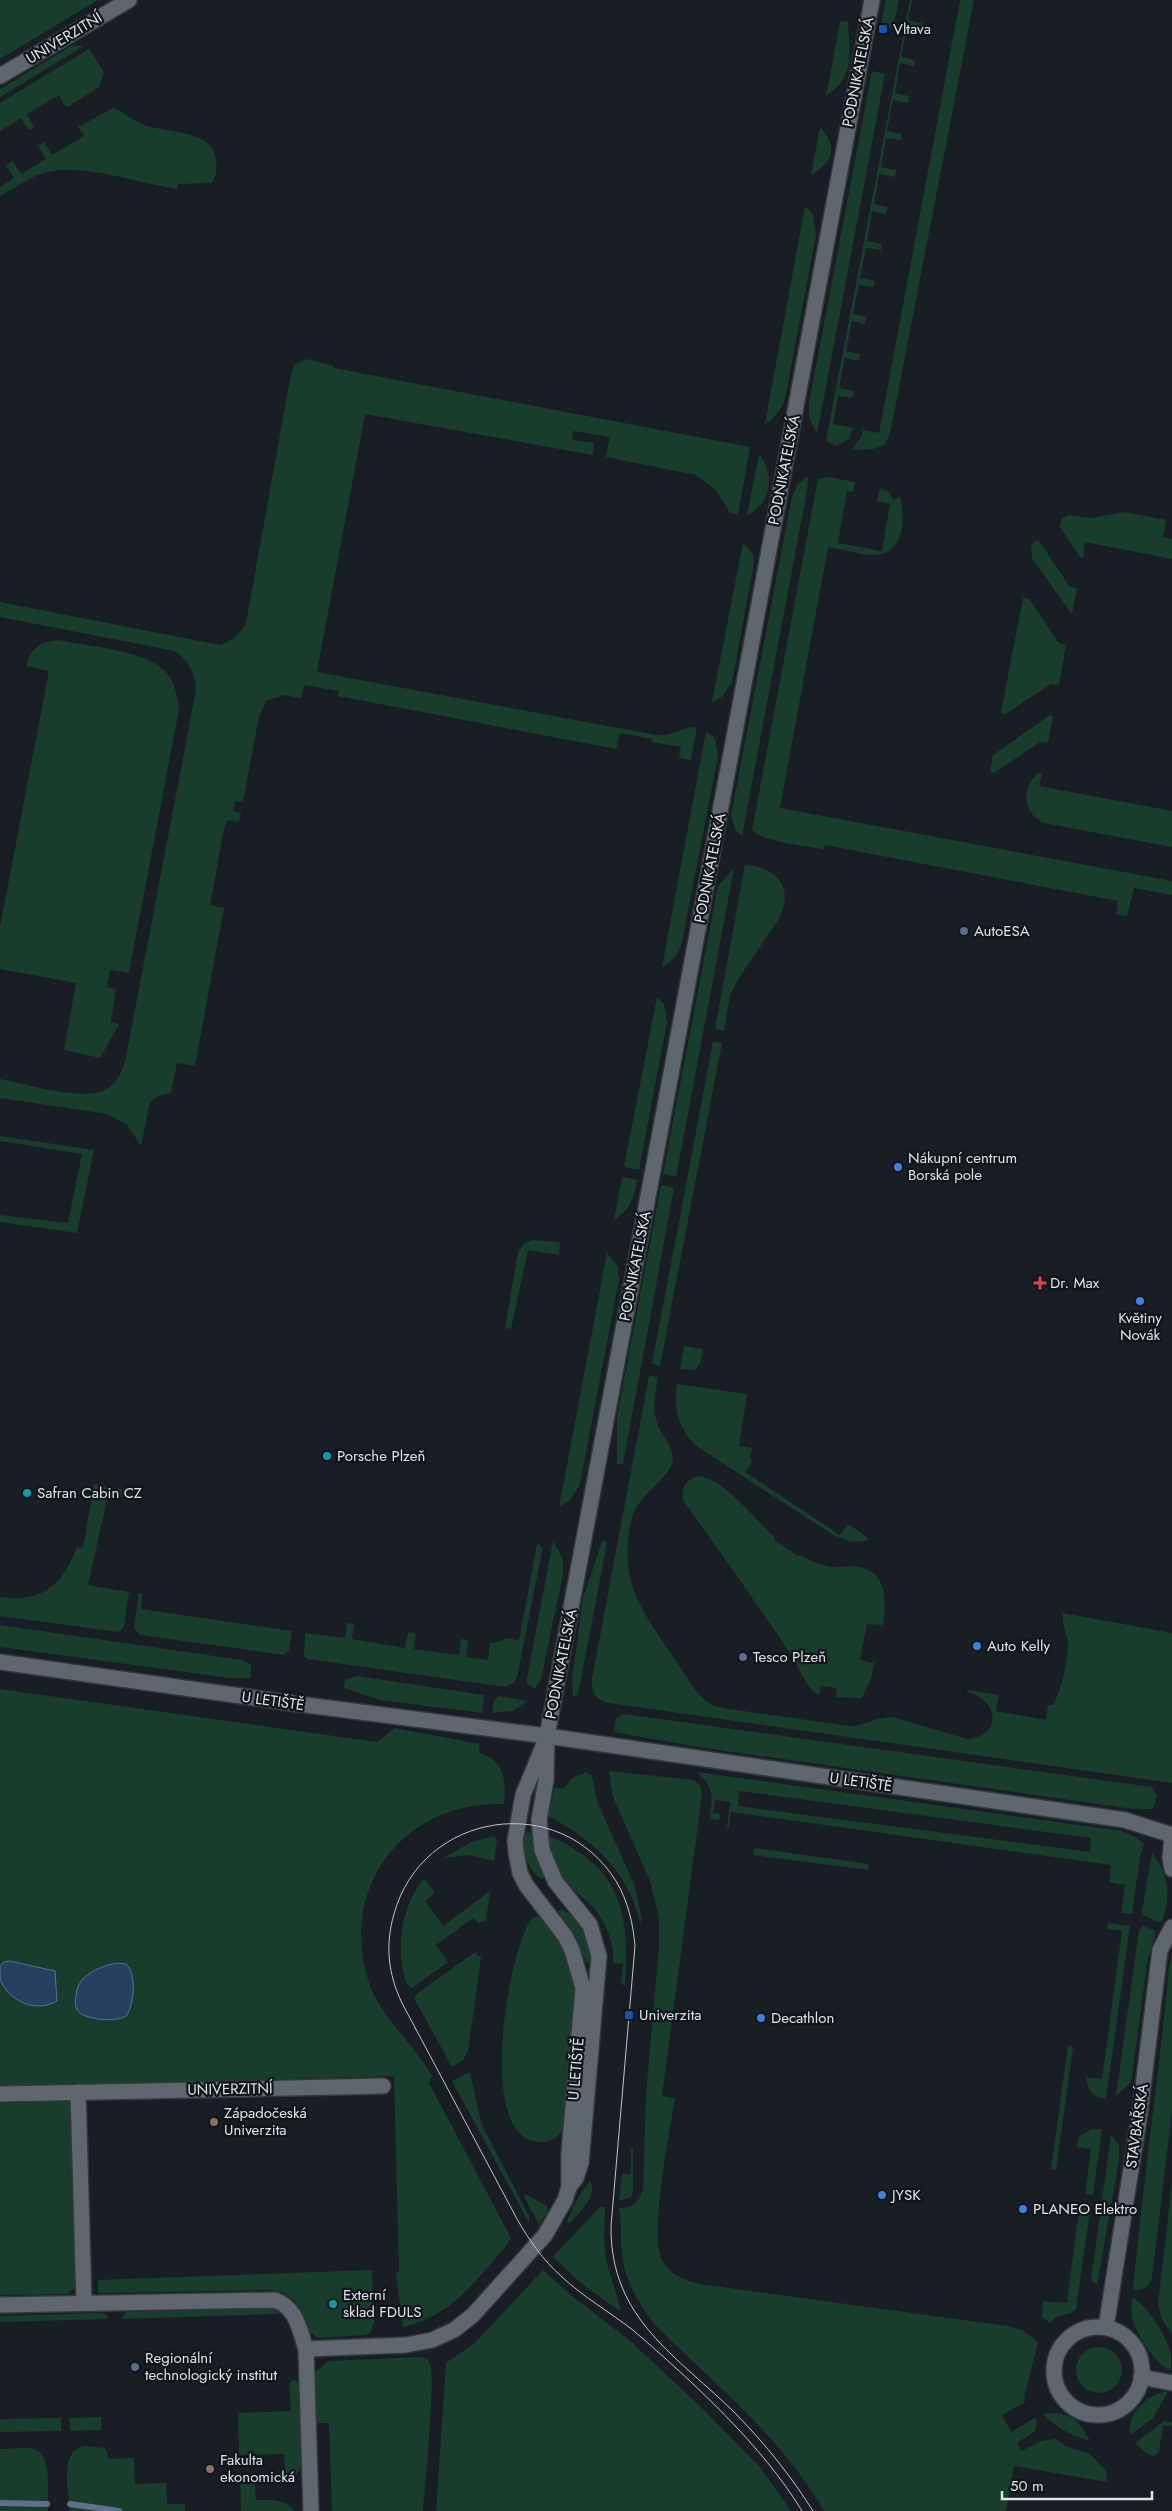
<svg xmlns="http://www.w3.org/2000/svg" width="1172" height="2511" font-family="Jost,sans-serif">
	<style>
		.green { fill: #193d2c; fill-rule: evenodd }
		.water { fill: #264061; stroke: #5e718a }
		.lines { fill: none; stroke-linecap: round; stroke-linejoin: round }
		.stream { stroke: #5e718a; stroke-width: 6 }
		.minor-casing { stroke: #34383c; stroke-width: 18 }
		.minor { stroke: #5f666d; stroke-width: 15 }
		.tram { stroke: #c0c5c9; stroke-width: 1 }
		.transit-dot { fill: #1a4fb4; stroke: #0f151a; stroke-width: 2 }
		.service-dot { fill: #5c6f8a; stroke: #0f151a; stroke-width: 2 }
		.shop-dot { fill: #3f7fe0; stroke: #0f151a; stroke-width: 2 }
		.health-dot { fill: #e0444e; stroke: #0f151a; stroke-width: 2 }
		.culture-dot { fill: #0f9aa8; stroke: #0f151a; stroke-width: 2 }
		.education-dot { fill: #8d6e63; stroke: #0f151a; stroke-width: 2 }
		.labels { text-anchor: middle; stroke-width: 4.5; stroke-linejoin: round; paint-order: stroke }
		.poi-label { font-size: 15px; fill: #e0e4e8; stroke: #0f151a; text-anchor: start }
		.street-label { font-size: 15px; fill: #e0e4e8; stroke: #0f151a }
	</style>
	<rect width="100%" height="100%" fill="#181e23"/>
	<!-- green -->
	<g class="green">
		<path d="M0 0H98L0 59Z"/>
		<path d="M886 0H899L893 28 881 25Z"/>
		<path d="M910 0H912L908 20 922 23 921 29 907 27 901 57 915 60 914 66 900 63 895 93 909 96 908 103 893 100 887 131 902 134 901 140 886 138 881 167 896 170 895 177 879 174 874 204 888 207 886 214 872 211 867 241 882 244 881 250 866 248 860 278 875 281 873 287 859 285 853 314 867 317 865 324 852 321 846 351 860 354 859 361 845 358 839 388 854 391 852 398 838 396 833 424 853 428 849 439 837 446 826 441Z"/>
		<path d="M960 0H974L890 434 884 445 873 449 852 450 861 437 863 430 879 433Z"/>
		<path d="M848 21C849 52 856 77 826 96L840 22Z"/>
		<path d="M71 46H84L0 97V89Z"/>
		<path d="M89 49 104 72 99 87 69 106H65L59 95 27 114 34 127 29 130 21 118 0 131V103Z"/>
		<path d="M872 71 885 74 817 434 809 418V403Z"/>
		<path d="M113 108C124 111 132 121 144 125 165 133 214 129 216 160 217 169 217 175 212 183L178 184 177 189C137 183 93 166 52 171 33 174 16 187 0 196V187L14 178 6 165 13 161 21 174 46 159 38 146 44 142 52 155 84 136 78 127Z"/>
		<path d="M820 127C839 148 833 162 811 175Z"/>
		<path d="M805 206 813 215 816 235 785 399C781 410 775 418 765 424Z"/>
		<path d="M306 359 332 365 334 368 750 447 738 515 730 513 716 490 696 475 606 457 610 437 573 431 572 440 594 443 593 455 365 414 317 672 656 735C671 737 683 726 697 727L691 760 679 758 681 747 652 742V739L620 733 616 749 338 696 339 691 304 685 301 698 284 695 266 701 259 716 243 802 235 801 233 811 241 813 239 822 228 820 224 829 210 905 224 908 195 1066 177 1063 171 1093 158 1096 150 1102 141 1146 127 1125 108 1114 0 1098V1079C27 1084 80 1101 105 1090 116 1084 121 1073 125 1062L196 690C195 672 189 661 175 651L0 617V602L220 645C232 641 240 634 246 623L291 374 295 364Z"/>
		<path d="M759 454C775 473 772 504 747 515Z"/>
		<path d="M808 476 807 491 742 836 736 831 731 816 792 496 798 484Z"/>
		<path d="M829 477 855 482 853 492 847 491 838 543 882 551 890 504 877 501 880 488 889 492 893 500 900 497C906 518 904 555 874 555 859 555 843 549 828 547L780 808 1172 881V895L1134 888 1127 916 1116 914 1118 901 825 845 824 849C806 846 764 842 752 830L818 479Z"/>
		<path d="M1125 512 1166 520 1163 537 1172 539V559L1085 542 1083 558 1080 557 1060 527 1062 518 1068 515 1091 518Z"/>
		<path d="M1036 540 1039 541 1070 587 1077 588 1072 614 1032 558 1031 547Z"/>
		<path d="M743 543 753 554 754 563 732 682 723 696 712 702Z"/>
		<path d="M1023 598 1029 599 1059 643 1066 645 1059 685 1051 684 1004 715 1001 712Z"/>
		<path d="M58 640C87 646 147 650 167 673 175 683 177 696 179 709L129 973 110 970 107 987 116 989 111 1022 119 1024 100 1058 64 1050 76 983 0 969V927L49 671 26 666C31 648 40 642 58 640Z"/>
		<path d="M1050 715 1053 716 1048 743 1040 742 994 773 990 772 993 755Z"/>
		<path d="M706 731 715 738 718 756 682 942C678 955 673 961 662 967Z"/>
		<path d="M1039 773 1042 774 1039 786 1172 811V847L1044 823C1023 814 1020 786 1039 773Z"/>
		<path d="M745 865C779 867 795 890 778 920L739 978 730 995 724 1031 715 1029Z"/>
		<path d="M734 868 676 1177 663 1174 718 886Z"/>
		<path d="M657 997 664 1004 667 1022 639 1170 624 1167Z"/>
		<path d="M713 1042 722 1043 660 1366 652 1364Z"/>
		<path d="M0 1136 94 1150 77 1233 0 1222V1215L68 1223 82 1154 0 1141Z"/>
		<path d="M622 1177 637 1180C634 1198 630 1210 614 1220Z"/>
		<path d="M661 1185 674 1188 623 1464H617V1417Z"/>
		<path d="M532 1240 560 1242 559 1255 528 1250 511 1329 505 1328 518 1252 524 1244Z"/>
		<path d="M607 1253 618 1267 619 1279 580 1484 569 1501 559 1507Z"/>
		<path d="M684 1346 703 1349 700 1364 695 1370 680 1369Z"/>
		<path d="M649 1376 658 1377C656 1391 652 1405 656 1419 659 1434 674 1445 673 1460 671 1478 638 1494 632 1518 626 1539 626 1564 632 1585 642 1615 663 1641 680 1667 688 1678 695 1692 705 1700 710 1705 716 1706 722 1708L850 1726C866 1726 877 1716 892 1717L967 1739C1001 1737 1001 1700 967 1692V1690L999 1695 996 1711 1046 1720 1048 1705H1053C1061 1692 1068 1660 1068 1644 1067 1632 1061 1624 1063 1613L1172 1633V1783L609 1703C596 1700 590 1692 592 1679Z"/>
		<path d="M677 1384 747 1394 739 1446 752 1448 750 1459 753 1460 745 1472 840 1535 848 1524 868 1538 866 1541 852 1542 833 1535 695 1445C678 1427 673 1408 677 1384Z"/>
		<path d="M697 1476C722 1476 757 1521 775 1538L774 1540 798 1556 799 1555C810 1560 820 1566 832 1567 839 1568 845 1566 852 1566 887 1568 887 1598 883 1625L867 1624 860 1660 874 1663 871 1679 862 1698 836 1697 837 1688 821 1686 819 1695C807 1691 799 1666 791 1655 756 1602 719 1551 683 1500 681 1487 686 1480 697 1476Z"/>
		<path d="M94 1484 125 1490 123 1497 108 1495 88 1585 129 1592 124 1627 118 1632 0 1616V1597C42 1603 63 1585 77 1547L83 1548Z"/>
		<path d="M603 1539 607 1543 579 1690 577 1695 573 1696 572 1680 583 1598Z"/>
		<path d="M553 1541 563 1559V1574L541 1679 535 1689 527 1684V1679Z"/>
		<path d="M537 1544 543 1547 517 1677 514 1683 505 1687 308 1659 304 1656 305 1633 345 1638 347 1623 354 1624 352 1639 405 1648 408 1632 416 1633 414 1649 459 1655 461 1639 468 1640 466 1657 488 1660 490 1643 500 1642 505 1638 519 1640Z"/>
		<path d="M139 1593H142L141 1609 292 1631 289 1650 284 1655 140 1635 134 1628Z"/>
		<path d="M0 1625 242 1660 251 1665V1678H230L0 1647Z"/>
		<path d="M357 1676 484 1695 482 1713 380 1700 344 1688 345 1680Z"/>
		<path d="M0 1689 377 1742 395 1728 480 1744 479 1753C505 1760 506 1780 504 1804 406 1801 339 1884 368 1980 378 2014 411 2041 429 2071L432 2076 429 2083 511 2238 504 2249C472 2284 451 2316 403 2327L396 2274 399 2271 394 2076 0 2087Z"/>
		<path d="M499 1696 527 1701 513 1711 492 1713 494 1700Z"/>
		<path d="M624 1714 1152 1787 1157 1796 1153 1809H1133L698 1747 614 1732 616 1718Z"/>
		<path d="M609 1771 694 1780 700 1786 702 1794 662 2096 675 2098C670 2129 649 2236 662 2260 670 2275 684 2280 699 2284L1007 2326 1022 2330 1038 2342 1024 2397 1025 2402 1002 2415 1011 2432 1035 2418 1037 2422 1035 2431 1017 2443 1021 2451 1041 2441 1056 2439 1065 2446 1090 2454 1106 2471 1107 2482 1014 2466 1006 2511H824C782 2438 716 2385 657 2327 640 2306 625 2282 622 2254 620 2239 622 2223 619 2208 632 2209 640 2201 643 2189L646 2094 659 1946V1917L650 1881 613 1797Z"/>
		<path d="M586 1772 592 1776 597 1801 635 1887 642 1919 640 1923C628 1871 594 1840 548 1816L555 1787 563 1789 572 1778Z"/>
		<path d="M697 1772 1122 1831 1137 1838 1144 1844 1140 1857 1132 1914 1121 1913 1125 1885 1109 1882 1111 1865 731 1812 729 1828H727L730 1802 715 1800 713 1813 720 1814 719 1820 710 1819C712 1795 715 1789 697 1772ZM739 1791 1091 1838 1090 1852 738 1806Z"/>
		<path d="M526 1832 532 1833 536 1855 544 1876 543 1879C528 1875 520 1845 526 1832Z"/>
		<path d="M494 1836 497 1840 494 1861 470 1855 444 1858 471 1842Z"/>
		<path d="M548 1836C622 1866 630 1914 625 1987L621 1983 623 1964 613 1963C615 1942 604 1917 589 1903 580 1895 571 1889 564 1879 554 1866 551 1851 548 1836Z"/>
		<path d="M755 1848 869 1864 868 1870 753 1855Z"/>
		<path d="M1152 1853C1169 1876 1172 1897 1161 1923L1143 1915 1142 1911Z"/>
		<path d="M424 1878 435 1893 425 1901 443 1926 490 1891 486 1921 479 1923 473 1918 436 1945 448 1962 412 1988C406 1985 405 1978 403 1971 397 1939 403 1904 424 1878Z"/>
		<path d="M561 1909C579 1916 595 1944 589 1963L586 1962 574 1935 558 1912Z"/>
		<path d="M538 1916 556 1935 565 1951 575 1989 564 2128C559 2136 553 2142 543 2142 473 2146 508 1950 532 1918Z"/>
		<path d="M1108 1923 1130 1926 1106 2099C1092 2097 1088 2090 1086 2077L1102 2079 1122 1931 1107 1929Z"/>
		<path d="M1143 1926 1156 1931 1147 1963 1132 2077 1130 2083 1116 2096 1139 1930Z"/>
		<path d="M475 1952 481 1958 468 2051 463 2060 452 2067 414 1998 418 1993Z"/>
		<path d="M1172 1954V2111L1152 2278C1149 2288 1143 2290 1133 2290 1143 2182 1159 2075 1169 1968Z"/>
		<path d="M1068 2045 1073 2047 1056 2170 1051 2169Z"/>
		<path d="M470 2072 481 2123 529 2216V2223L452 2081Z"/>
		<path d="M74 2101 78 2285 67 2294 0 2295V2103Z"/>
		<path d="M1092 2129H1102L1093 2195 1085 2194 1091 2149 1076 2147 1080 2136Z"/>
		<path d="M1111 2135 1119 2146V2160L1097 2285 1091 2280Z"/>
		<path d="M633 2148V2191L631 2197 619 2201 622 2174H631V2150Z"/>
		<path d="M590 2181C599 2195 579 2213 570 2223H566L579 2196Z"/>
		<path d="M1172 2184V2334L1161 2317 1158 2303Z"/>
		<path d="M525 2194 547 2206V2213L539 2224 524 2197Z"/>
		<path d="M1080 2202 1091 2204 1076 2309C1068 2317 1057 2313 1051 2323L1042 2318 1043 2301 1067 2303Z"/>
		<path d="M600 2207H605L604 2237 606 2260 621 2310H618L581 2283 553 2257Z"/>
		<path d="M372 2270 374 2323 370 2333 366 2335 319 2338C296 2328 312 2300 274 2290L98 2293V2280Z"/>
		<path d="M543 2270 572 2296 629 2340 699 2405 760 2467 791 2511H436L446 2363 476 2342Z"/>
		<path d="M1132 2298C1145 2301 1167 2338 1170 2351 1172 2357 1171 2364 1171 2370 1157 2368 1135 2331 1132 2318 1131 2312 1132 2304 1132 2298Z"/>
		<path d="M271 2307 280 2314 121 2319 126 2312Z"/>
		<path d="M101 2313 107 2315 108 2319 0 2322V2316Z"/>
		<circle cx="1099" cy="2370" r="23"/>
		<path d="M420 2357C424 2358 428 2359 430 2363 436 2376 425 2489 423 2511H332L329 2423H315L316 2371 329 2361Z"/>
		<path d="M294 2379 299 2384 301 2465C298 2474 295 2479 285 2480L284 2454 239 2455 238 2413 291 2411 289 2384Z"/>
		<path d="M1163 2392H1168L1153 2418 1130 2435C1128 2413 1143 2398 1163 2392Z"/>
		<path d="M1051 2413C1072 2413 1081 2423 1090 2441 1071 2436 1058 2428 1043 2414Z"/>
		<path d="M101 2417V2430L70 2431 69 2418Z"/>
		<path d="M61 2418V2431L0 2432V2419Z"/>
		<path d="M1164 2421 1172 2422V2426L1163 2425 1159 2452 1154 2456 1147 2454 1135 2443Z"/>
		<path d="M85 2446 104 2448 107 2451 108 2459 134 2458 135 2484 166 2483 167 2504H185V2511H70C69 2492 58 2450 85 2446Z"/>
		<path d="M0 2449C10 2449 25 2446 35 2449 53 2456 47 2495 48 2511H0Z"/>
		<path d="M240 2481H255L256 2500C270 2500 284 2498 295 2511H241Z"/>
	</g>
	<!-- water -->
	<g class="water">
		<path d="M10 1961 55 1971 57 2001C37 2013 11 2002 1 1982 0 1978 0 1971 0 1966L4 1962Z"/>
		<path d="M116 1963 126 1964C137 1974 134 2003 127 2015 118 2023 87 2020 79 2012 75 2009 75 2002 76 1997 76 1976 98 1967 116 1963Z"/>
	</g>
	<g class="lines">
		<!-- stream -->
		<g class="stream">
			<path d="M0 2503 47 2504"/>
			<path d="M70 2504 119 2511"/>
		</g>
		<defs>
			<g id="minor">
				<path d="M0 76 129 0"/>
				<path d="M0 1662 298 1704 547 1736 1125 1820 1172 1835"/>
				<path d="M1172 1837 1170 1858 1172 1869"/>
				<path d="M78 2092 84 2303"/>
				<path d="M0 2094 383 2086"/>
				<path d="M569 2187 576 2178 581 2163 599 1956 590 1925 555 1881 542 1850 539 1820 546 1780 547 1736 872 0"/>
				<path d="M0 2305 275 2300C297 2308 299 2329 306 2349L406 2345 432 2340 454 2330 473 2315 545 2235 565 2200 569 2187V2154L583 1988 572 1950 565 1936 526 1885 520 1873 516 1852 515 1841 523 1795 544 1744"/>
				<path d="M1106 2327 1139 2119 1160 1950 1172 1927"/>
				<circle cx="1098" cy="2371" r="44"/>
				<path d="M306 2349 311 2511"/>
				<path d="M1141 2377 1172 2383"/>
			</g>
		</defs>
		<!-- minor casing -->
		<use href="#minor" class="minor-casing"/>
		<!-- minor -->
		<use href="#minor" class="minor"/>
		<!-- tram -->
		<path class="tram" d="M802 2511C763 2446 692 2381 634 2331 610 2312 583 2297 561 2276 543 2260 529 2240 517 2219L402 2003C388 1974 385 1945 394 1914 422 1812 559 1790 616 1881 628 1901 633 1923 635 1946L611 2226C610 2320 678 2356 737 2415 766 2445 791 2476 813 2511"/>
	</g>
	<!-- markers -->
	<g class="transit-dot">
		<rect x="878" y="24" width="10" height="10" rx="2.5"/>
		<rect x="624" y="2010" width="10" height="10" rx="2.5"/>
	</g>
	<g class="service-dot">
		<circle cx="964" cy="931" r="5"/>
		<circle cx="743" cy="1657" r="5"/>
		<circle cx="135" cy="2367" r="5"/>
	</g>
	<g class="shop-dot">
		<circle cx="898" cy="1167" r="5"/>
		<circle cx="1140" cy="1301" r="5"/>
		<circle cx="977" cy="1646" r="5"/>
		<circle cx="761" cy="2018" r="5"/>
		<circle cx="882" cy="2195" r="5"/>
		<circle cx="1023" cy="2209" r="5"/>
	</g>
	<path class="health-dot" d="M1037.5 1275.5h5v5h5v5h-5v5h-5v-5h-5v-5h5z"/>
	<g class="culture-dot">
		<circle cx="327" cy="1456" r="5"/>
		<circle cx="27" cy="1493" r="5"/>
		<circle cx="333" cy="2304" r="5"/>
	</g>
	<g class="education-dot">
		<circle cx="214" cy="2122" r="5"/>
		<circle cx="210" cy="2469" r="5"/>
	</g>
	<g class="labels">
		<!-- poi labels -->
		<g class="poi-label">
			<text x="893" y="34">Vltava</text>
			<text x="974" y="936">AutoESA</text>
			<text x="908" y="1163">Nákupní centrum<tspan x="908" dy="17">Borská pole</tspan></text>
			<text x="1050" y="1288">Dr. Max</text>
			<text x="1140" y="1323" text-anchor="middle">Květiny<tspan x="1140" dy="17">Novák</tspan></text>
			<text x="337" y="1461">Porsche Plzeň</text>
			<text x="37" y="1498">Safran Cabin CZ</text>
			<text x="987" y="1651">Auto Kelly</text>
			<text x="753" y="1662">Tesco Plzeň</text>
			<text x="639" y="2020">Univerzita</text>
			<text x="771" y="2023">Decathlon</text>
			<text x="224" y="2118">Západočeská<tspan x="224" dy="17">Univerzita</tspan></text>
			<text x="892" y="2200">JYSK</text>
			<text x="1033" y="2214">PLANEO Elektro</text>
			<text x="343" y="2300">Externí<tspan x="343" dy="17">sklad FDULS</tspan></text>
			<text x="145" y="2363">Regionální<tspan x="145" dy="17">technologický institut</tspan></text>
			<text x="220" y="2465">Fakulta<tspan x="220" dy="17">ekonomická</tspan></text>
		</g>
		<!-- street labels -->
		<g class="street-label">
			<text transform="translate(64 38) rotate(-31)" y="5">UNIVERZITNÍ</text>
			<text transform="translate(858 72) rotate(-79)" y="5">PODNIKATELSKÁ</text>
			<text transform="translate(784 470) rotate(-79)" y="5">PODNIKATELSKÁ</text>
			<text transform="translate(710 868) rotate(-79)" y="5">PODNIKATELSKÁ</text>
			<text transform="translate(635 1266) rotate(-79)" y="5">PODNIKATELSKÁ</text>
			<text transform="translate(561 1664) rotate(-79)" y="5">PODNIKATELSKÁ</text>
			<text transform="translate(273 1701) rotate(8)" y="5">U LETIŠTĚ</text>
			<text transform="translate(861 1782) rotate(8)" y="5">U LETIŠTĚ</text>
			<text transform="translate(576 2069) rotate(-85)" y="5">U LETIŠTĚ</text>
			<text transform="translate(230 2089) rotate(-1)" y="5">UNIVERZITNÍ</text>
			<text transform="translate(1137 2126) rotate(-82)" y="5">STAVBAŘSKÁ</text>
		</g>
	</g>
	<!-- scale -->
	<path d="M1002 2491v8h150v-8" fill="none" stroke="#e0e4e8" stroke-width="2.5"/>
	<text x="1010" y="2491" font-size="15" fill="#e0e4e8" stroke="#0f151a" stroke-width="4" paint-order="stroke">50 m</text>
</svg>
